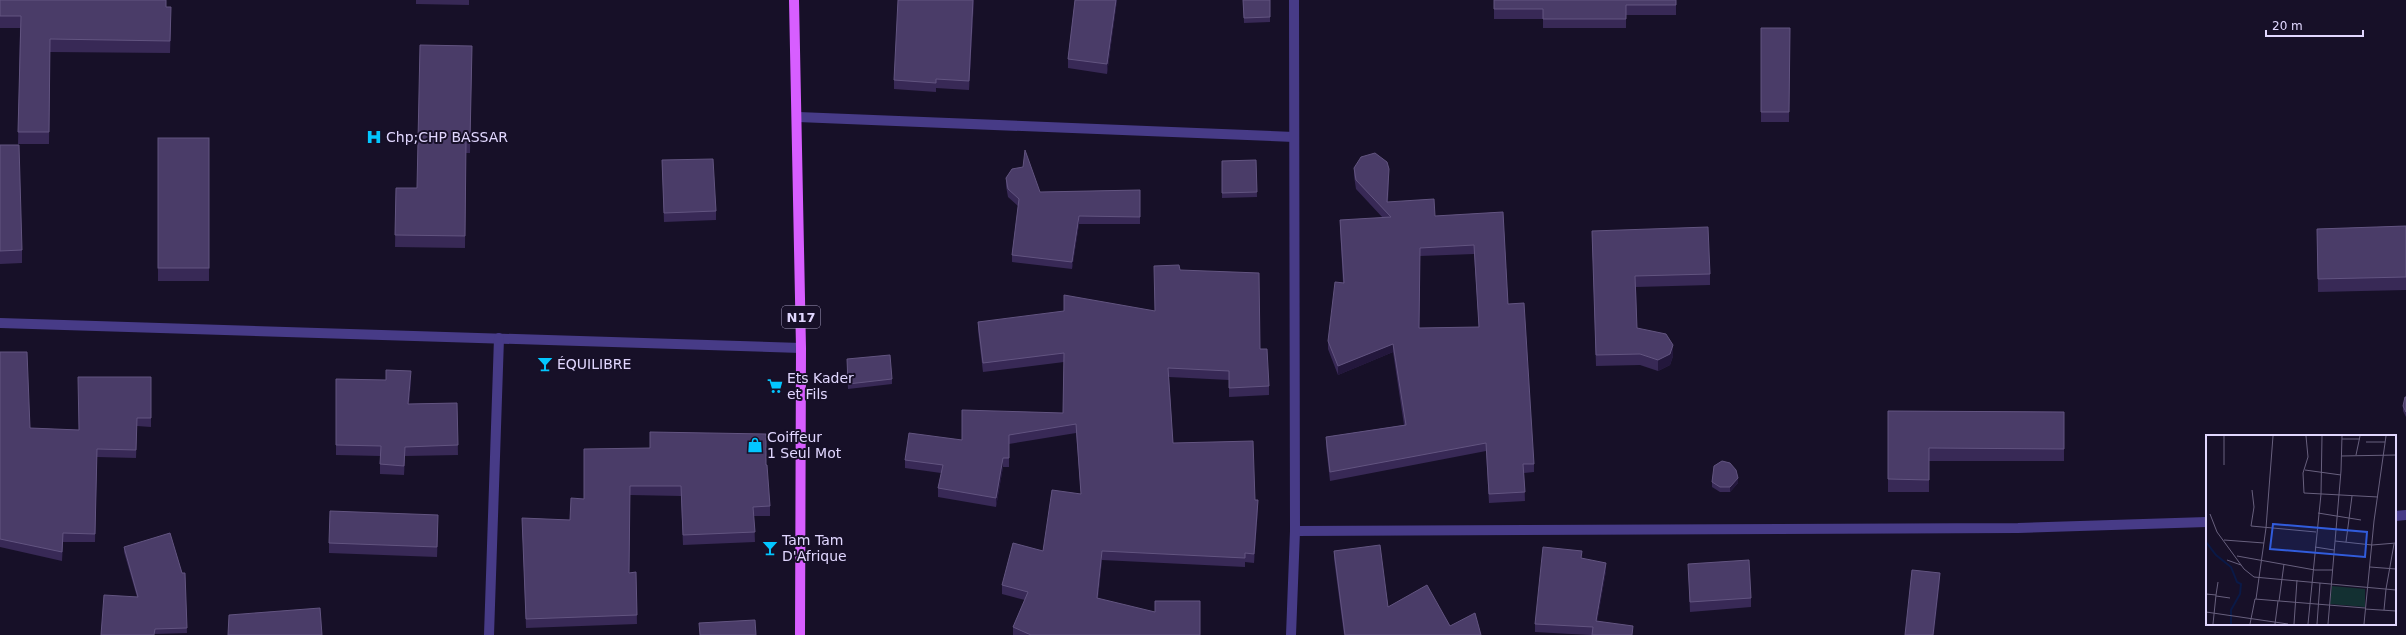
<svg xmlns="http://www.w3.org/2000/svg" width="2406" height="635" font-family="'DejaVu Sans',sans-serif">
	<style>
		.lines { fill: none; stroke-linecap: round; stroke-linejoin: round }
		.minor { stroke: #473b87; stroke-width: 10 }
		.primary { stroke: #d75eff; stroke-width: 10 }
		.wall { fill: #382956; fill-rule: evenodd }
		.shaded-wall { fill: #23173c }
		.building { fill: #4a3c68; stroke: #625480; fill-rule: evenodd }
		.labels { text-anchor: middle; stroke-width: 4; stroke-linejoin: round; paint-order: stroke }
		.shield { fill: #171028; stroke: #a49bbe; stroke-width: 1 }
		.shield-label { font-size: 13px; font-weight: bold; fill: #e1d7ff }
		.poi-label { font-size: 14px; fill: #e1d7ff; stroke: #171028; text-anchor: start }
		.inset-river { fill: none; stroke: #0a1947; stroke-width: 2 }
		.inset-road { fill: none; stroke: #68607e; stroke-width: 1 }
		.view { fill: #315cdc; fill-opacity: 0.15; stroke: #315cdc; stroke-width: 2 }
		.inset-edge { fill: none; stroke: #e1d7ff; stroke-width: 2 }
	</style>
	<rect width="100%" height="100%" fill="#171028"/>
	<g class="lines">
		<!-- minor -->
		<g class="minor">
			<path d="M798 117 1294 137"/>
			<path d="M0 323 801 348"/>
			<path d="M2395 516 2406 515"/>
			<path d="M1295 531 2018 528 2207 522"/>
			<path d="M489 635 499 338"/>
			<path d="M1291 635 1295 531 1294 0"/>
		</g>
		<!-- primary -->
		<path class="primary" d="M794 0 801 348 800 635"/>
	</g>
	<!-- wall -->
	<g class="wall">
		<path d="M0 0 166 7 171 19 170 53 50 52 49 144H18L20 28H0Z"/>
		<path d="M416 0H469V5L416 4Z"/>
		<path d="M974 0 969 90 936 88V92L894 89V80Z"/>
		<path d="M1075 0H1117L1107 74 1068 68V59Z"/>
		<path d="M1243 0H1270V22L1244 23Z"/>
		<path d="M1494 0H1676V15H1626V28H1543V19H1494Z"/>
		<path d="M1761 28H1790L1789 122H1761Z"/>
		<path d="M472 46 470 153H466L465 248 395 247 396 188H417Z"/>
		<rect x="158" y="138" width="51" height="143"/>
		<path d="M0 145 22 250V263L0 264Z"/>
		<path d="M662 160 716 211V220L664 222Z"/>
		<path d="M1256 160 1257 197 1222 198V161Z"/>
		<path d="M1354 168 1389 177 1388 202 1435 216 1503 212 1508 304 1534 464V472L1524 473 1525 501 1489 503 1486 451 1330 481 1326 446V437L1404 425 1393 352 1338 375 1328 349V341L1343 283 1340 229V220L1383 218 1356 189 1354 176ZM1474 254 1479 327 1419 328 1420 256Z"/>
		<path d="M1006 178 1040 192 1140 190V224H1079L1072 269 1012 262V255L1018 206 1008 197 1006 186Z"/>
		<path d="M2406 226V290L2318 292 2317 229Z"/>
		<path d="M1592 231 1710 274V285L1636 287 1637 328 1673 356 1670 365 1658 371 1640 365 1596 366Z"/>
		<path d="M1180 270 1260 349 1269 386V395L1229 397V380L1169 377 1173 443 1255 500 1258 509 1254 563 1245 562V567L1102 560 1098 598 1200 635H1013V627L1025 600 1002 594V585L1043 551 1081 494 1076 433 1009 444V467H1003L996 507 938 497V488L941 473 905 468V460L962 440 1063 413 1064 362 983 372 978 331V322L1155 311Z"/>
		<path d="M0 352 30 428 79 430 151 377V427L137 426 136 458 97 457 95 542H63L62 561 0 547Z"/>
		<path d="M847 359 892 379V384L848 389Z"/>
		<path d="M336 379 411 381 409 404 457 403 458 455 405 456 404 475 380 474V456L336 455Z"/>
		<path d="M2406 397V417L2403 411V406Z"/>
		<path d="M1888 411 2064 412V461H1929V492H1888Z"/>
		<path d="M584 449 766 465 770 506V516H754L755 542 683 545 681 496 630 495 629 573 636 572 637 624 526 628 522 518 570 520 584 499Z"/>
		<path d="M1712 482 1738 483 1730 492H1720L1712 487Z"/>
		<path d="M438 525 437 557 329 553V543Z"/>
		<path d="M124 547 182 573H185L187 633 155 634 137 597 124 552Z"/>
		<path d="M1334 551 1388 607 1481 635H1344L1334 559Z"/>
		<path d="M1582 558 1606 571 1597 621 1633 635H1589L1535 632V624Z"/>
		<path d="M1688 564 1751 598V607L1690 612Z"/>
	</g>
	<!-- shaded-wall -->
	<g class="shaded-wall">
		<path d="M973 0H974L969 90V81Z"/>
		<path d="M1116 0H1117L1107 74V64Z"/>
		<path d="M1389 169V177L1387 210V202Z"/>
		<path d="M1079 216V224L1072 269V262Z"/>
		<path d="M1393 344V352L1338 375V366Z"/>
		<path d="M1673 345V356L1670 365 1658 371V360Z"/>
		<path d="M411 371V381L408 413V404Z"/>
		<path d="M405 447V456L404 475V466Z"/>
		<path d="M1003 458V467L996 507V498Z"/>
		<path d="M1738 478V483L1730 492V487Z"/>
		<path d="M1258 500V509L1254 563V554Z"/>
		<path d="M438 515V525L437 557V547Z"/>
		<path d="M1102 551V560L1097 607V598Z"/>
		<path d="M1606 563V571L1596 629V621Z"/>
		<path d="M1940 573V582L1934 635H1933Z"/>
	</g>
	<!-- building -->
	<g class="building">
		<path d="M0 0H166V7H171L170 41 50 39 49 132H18L21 16H0Z"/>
		<path d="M898 0H973L969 81 936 79V83L894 80Z"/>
		<path d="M1075 0H1116L1107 64 1068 59Z"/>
		<path d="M1243 0H1270V17L1244 18Z"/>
		<path d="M1494 0H1676V5H1626V19H1543V9H1494Z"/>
		<path d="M1761 28H1790L1789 112H1761Z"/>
		<path d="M420 45 472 46 470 141H466L465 236 395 235 396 188H417Z"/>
		<rect x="158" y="138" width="51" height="130"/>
		<path d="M0 145H19L22 250 0 251Z"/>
		<path d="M1025 150 1040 192 1140 190V217L1079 216 1072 262 1012 255 1019 199 1008 189 1006 178 1012 169 1023 167Z"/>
		<path d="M1375 153 1387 162 1389 169 1387 202 1434 199 1435 216 1503 212 1508 304 1524 303 1534 464H1523L1525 492 1489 494 1486 443 1330 472 1326 437 1406 425 1393 344 1338 366 1328 341 1335 282 1344 283 1340 220 1391 217 1356 180 1354 168 1361 157ZM1474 245 1479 327 1419 328 1420 248Z"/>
		<path d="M713 159 716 211 664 213 662 160Z"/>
		<path d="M1256 160 1257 192 1222 193V161Z"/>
		<path d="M2406 226V277L2318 279 2317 229Z"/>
		<path d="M1708 227 1710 274 1635 276 1637 328 1666 334 1673 345 1670 354 1658 360 1640 354 1596 355 1592 231Z"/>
		<path d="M1179 265 1180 270 1259 273 1260 349H1267L1269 386 1229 388V371L1168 368 1173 443 1253 441 1255 500H1258L1254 554 1245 553V558L1102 551 1097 598 1155 612V601H1200V635H1031L1013 627 1028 592 1002 585 1013 543 1043 551 1052 490 1081 494 1076 424 1009 435V458H1003L996 498 938 488 943 465 905 460 909 433 962 440V410L1063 413 1064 353 983 363 978 322 1064 311V295L1155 311 1154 266Z"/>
		<path d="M0 352H27L30 428 79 430 78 377H151V418H137L136 450 97 449 95 534 63 533 62 552 0 539Z"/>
		<path d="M890 355 892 379 848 384 847 359Z"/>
		<path d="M386 370 411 371 408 404 457 403 458 445 405 447 404 466 380 464 381 446 336 445V379L386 380Z"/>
		<path d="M2405 397H2406V412L2403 406Z"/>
		<path d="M1888 411 2064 412V449L1929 448V480L1888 479Z"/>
		<path d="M650 432 766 434V465H767L770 506 753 507 755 532 683 535 681 486H630L629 573 636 572 637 615 526 619 522 518 570 520 571 498 584 499V449L650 448Z"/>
		<path d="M1722 461 1730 463 1736 470 1738 478 1730 487H1720L1712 482 1714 466Z"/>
		<path d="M330 511 438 515 437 547 329 543Z"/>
		<path d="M170 533 182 573H185L187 628 155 629 154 635H101L104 595 138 597 124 547Z"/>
		<path d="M1380 545 1388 607 1427 585 1450 626 1475 613 1481 635H1345L1334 551Z"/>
		<path d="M1543 547 1582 551 1581 558 1606 563 1596 621 1633 626 1632 635H1592L1593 627 1535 624Z"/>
		<path d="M1749 560 1751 598 1690 602 1688 564Z"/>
		<path d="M1912 570 1940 573 1933 635H1905Z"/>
		<path d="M320 608 322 635H228L229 615Z"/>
		<path d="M755 620 756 635H700L699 623Z"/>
	</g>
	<!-- icons -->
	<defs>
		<symbol id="hospital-bare" viewBox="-9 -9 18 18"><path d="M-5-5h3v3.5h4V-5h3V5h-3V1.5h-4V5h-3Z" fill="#03c6ff" stroke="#171028" stroke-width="2.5" paint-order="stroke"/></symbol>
		<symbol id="bar-bare" viewBox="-9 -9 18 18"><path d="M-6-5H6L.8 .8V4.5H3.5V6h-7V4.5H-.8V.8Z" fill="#03c6ff" stroke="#171028" stroke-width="2.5" paint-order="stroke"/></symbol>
		<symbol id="supermarket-bare" viewBox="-9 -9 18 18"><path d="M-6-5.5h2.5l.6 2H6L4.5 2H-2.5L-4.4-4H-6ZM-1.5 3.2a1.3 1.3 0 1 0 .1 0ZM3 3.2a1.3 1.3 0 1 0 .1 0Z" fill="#03c6ff" stroke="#171028" stroke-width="2.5" paint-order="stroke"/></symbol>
		<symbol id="shop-bare" viewBox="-9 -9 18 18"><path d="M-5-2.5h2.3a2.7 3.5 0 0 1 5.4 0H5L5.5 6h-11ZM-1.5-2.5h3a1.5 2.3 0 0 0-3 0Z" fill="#03c6ff" stroke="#171028" stroke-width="2.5" paint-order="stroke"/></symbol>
	</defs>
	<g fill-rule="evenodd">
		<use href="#hospital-bare" x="363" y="126" width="22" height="22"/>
		<use href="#bar-bare" x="534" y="353" width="22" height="22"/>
		<use href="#supermarket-bare" x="764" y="375" width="22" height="22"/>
		<use href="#shop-bare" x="744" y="434" width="22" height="22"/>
		<use href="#bar-bare" x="759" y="537" width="22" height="22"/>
	</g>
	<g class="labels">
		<!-- shield labels -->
		<rect class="shield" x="782" y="306" width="38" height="22" rx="3"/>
		<g class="shield-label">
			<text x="801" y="322">N17</text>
		</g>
		<!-- poi labels -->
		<g class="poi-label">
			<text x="386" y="142">Chp;CHP BASSAR</text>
			<text x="557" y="369">ÉQUILIBRE</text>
			<text x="787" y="383">Ets Kader<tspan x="787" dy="16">et Fils</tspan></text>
			<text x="767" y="442">Coiffeur<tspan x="767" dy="16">1 Seul Mot</tspan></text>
			<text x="782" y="545">Tam Tam<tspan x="782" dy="16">D'Afrique</tspan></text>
		</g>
	</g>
	<!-- overview -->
	<g transform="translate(2206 435)">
		<rect width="190" height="190" fill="#171028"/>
		<path d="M126 151 159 154V172L124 169Z" fill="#133032"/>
		<path class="inset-river" d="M0 107 10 120 25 132 31 147 35 149 34 159 25 175V189"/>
		<path class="inset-road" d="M100 1 102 22 97 38 98 58 172 62M136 4H154M160 7H179M150 20 154 1M135 21 190 20M18 30V1M99 35 135 40M46 55 48 72 45 91 110 97M112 78 155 85M4 79 11 97 38 134 48 142 190 155M18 105 58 108M129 106 166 110 190 108M140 107 146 61M109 112 128 115M31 121 109 135H127M21 125 35 130M164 132 190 134M180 154 188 109M0 159 10 160 7 189M10 160 12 147M10 161 24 163M50 164 60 93 67 1M73 166 78 129M159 174 190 176M178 175 180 154M0 177 82 189M44 189 49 164 159 173M69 189 72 166M88 189 91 145M102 189 115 59 116 1M111 189 114 148M122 189 135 36 136 1M158 189 168 86 180 1"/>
		<path class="view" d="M67 89 161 97 159 122 64 114Z"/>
		<rect width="190" height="190" class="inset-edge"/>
	</g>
	<!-- scale -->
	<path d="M2266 30v6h97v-6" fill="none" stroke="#e1d7ff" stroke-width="2"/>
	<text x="2272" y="30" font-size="12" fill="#e1d7ff" stroke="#171028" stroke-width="3" paint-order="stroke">20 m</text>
</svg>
